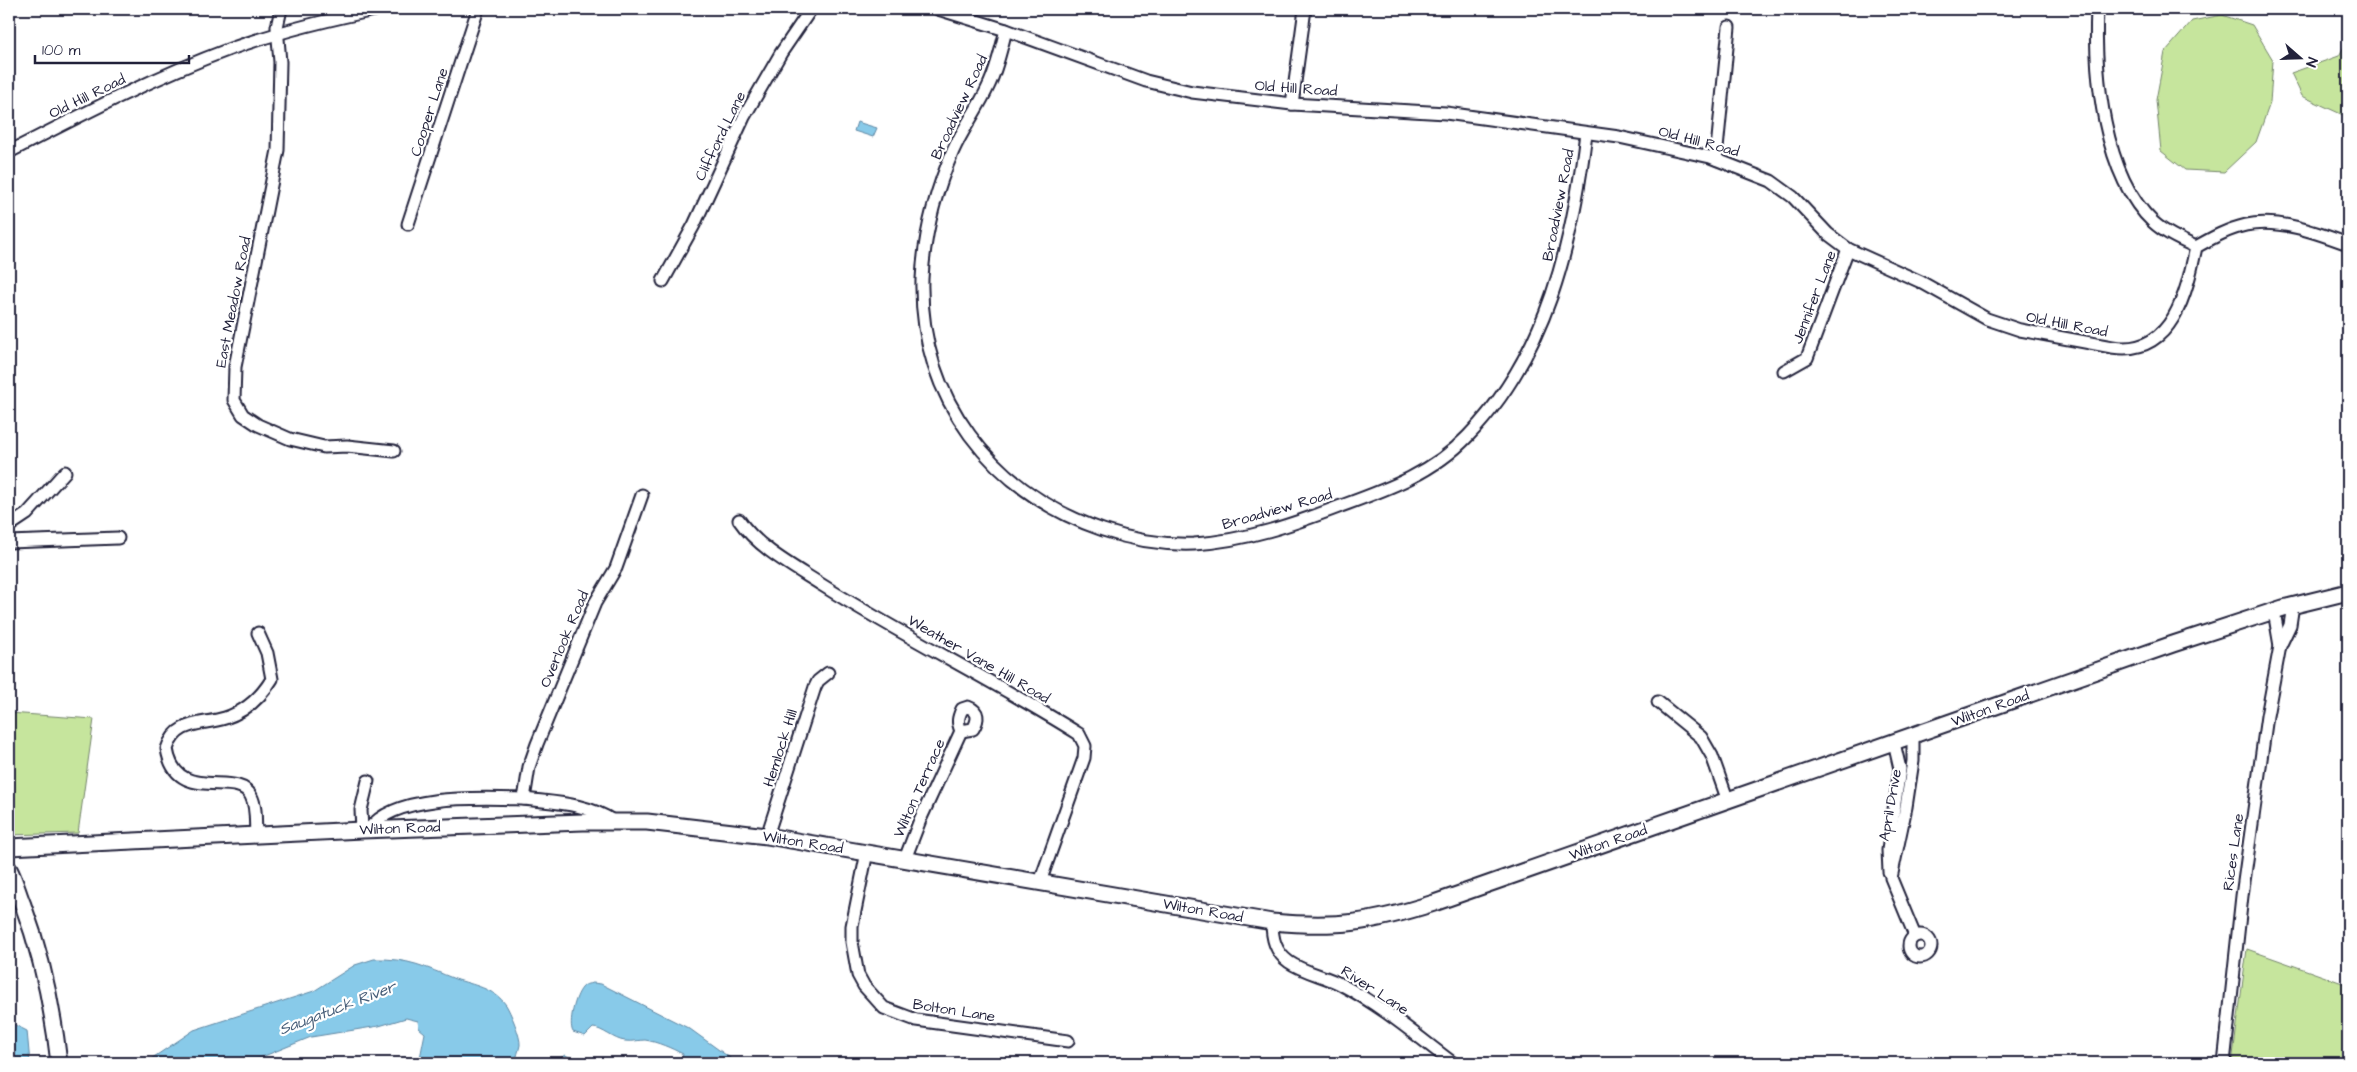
<svg xmlns="http://www.w3.org/2000/svg" width="2357" height="1072" font-family="'Architects Daughter',sans-serif">
	<style>
		.green { fill: #c6e59d; stroke: #74846c }
		.water { fill: #88cae9; stroke: #5f87a3 }
		.lines { fill: none; stroke-linecap: round; stroke-linejoin: round }
		.street-casing { stroke: #22223b; stroke-width: 15 }
		.secondary-casing { stroke: #22223b; stroke-width: 19 }
		.street { stroke: #fff; stroke-width: 11 }
		.secondary { stroke: #fff; stroke-width: 15 }
		.labels { text-anchor: middle; stroke-width: 4.5; stroke-linejoin: round; paint-order: stroke }
		.street-label { font-size: 15px; fill: #22223b; stroke: #fff }
		.water-label { font-size: 16px; font-style: italic; fill: #465d78; stroke: #fff }
	</style>
	<rect width="100%" height="100%" fill="#fff"/>
	<filter id="ink" filterUnits="userSpaceOnUse"><feTurbulence type="fractalNoise" baseFrequency=".02" numOctaves="2"/><feDisplacementMap in="SourceGraphic" scale="10" xChannelSelector="R" yChannelSelector="G"/><feConvolveMatrix kernelMatrix="1 2 1 2 8 2 1 2 1" color-interpolation-filters="sRGB"/></filter>
	<g filter="url(#ink)">
		<!-- green -->
		<g class="green">
			<path d="M2222 15 2252 25 2273 60 2270 103 2256 142 2224 172 2185 170 2161 151 2156 100 2165 52 2192 21Z"/>
			<path d="M2348 39V121L2341 114 2302 96 2291 73 2339 56Z"/>
			<path d="M9 713 94 719 78 833 9 835Z"/>
			<path d="M2247 949 2348 985V1063H2232Z"/>
		</g>
		<!-- water -->
		<g class="water">
			<path d="M857 122 877 128 873 137 854 131Z"/>
			<path d="M374 959C408 958 425 967 455 979 473 985 494 988 506 1005 510 1011 521 1037 520 1045 519 1051 516 1056 516 1063H419L425 1033 419 1028 418 1021 406 1018 379 1026 311 1037 247 1063H145L194 1030 314 991 355 965Z"/>
			<path d="M593 983 601 984 690 1029 737 1063H681L683 1054C671 1048 658 1042 645 1040 639 1040 632 1042 625 1041 614 1040 602 1028 593 1028L585 1036 573 1032C568 1023 575 996 582 988 585 984 588 984 593 983Z"/>
			<path d="M9 1022 27 1031 30 1063H9Z"/>
			<path d="M565 1055 572 1058V1063H553Z"/>
		</g>
		<g class="lines">
			<defs>
				<g id="street">
					<path d="M281 9 277 27 280 62 278 150 235 367 234 400 243 415 258 425 290 439 324 447 347 446 394 451"/>
					<path d="M938 9 1006 30 1146 81 1192 92 1292 104 1446 113 1619 137 1710 157 1771 181 1793 197 1828 234 1848 249 1921 282 1987 319 2020 330 2112 347C2173 357 2187 291 2196 247 2212 238 2228 229 2246 225 2279 218 2318 233 2348 244"/>
					<path d="M2097 9C2094 73 2103 175 2153 222 2165 233 2181 240 2196 247"/>
					<path d="M1006 30C1001 49 997 69 988 87 978 109 963 128 953 151 936 190 924 236 922 279 919 398 992 492 1103 530 1132 540 1163 545 1194 544 1245 541 1294 524 1341 506 1388 489 1433 473 1468 436 1547 355 1573 242 1586 133"/>
					<path d="M1292 104 1305 9"/>
					<path d="M9 152C81 115 154 77 230 49 278 32 330 19 380 9"/>
					<path d="M1716 159 1729 27"/>
					<path d="M408 224 478 9"/>
					<path d="M663 281 694 225 744 117 781 53 811 9"/>
					<path d="M1784 371 1807 358 1848 249"/>
					<path d="M739 520C758 548 794 567 822 585 906 638 995 681 1079 734L1085 746 1084 758 1040 882"/>
					<path d="M9 526 27 514 65 472"/>
					<path d="M9 542 118 538"/>
					<path d="M2274 611 2280 646"/>
					<path d="M1658 702 1701 737 1712 756 1728 801"/>
					<path d="M968 707C979 711 979 719 973 729L961 731C957 722 958 718 962 709Z"/>
					<path d="M1913 736V761L1906 807 1891 878 1915 936"/>
					<path d="M613 821C586 803 556 803 524 799L529 767 537 744 595 603 616 568 642 495"/>
					<path d="M369 829C396 793 483 798 524 799"/>
					<path d="M362 830 361 810 368 781"/>
					<path d="M256 834C255 823 257 807 251 796 237 768 176 806 167 749 176 720 202 725 225 718 247 711 261 697 272 679L267 653 258 633"/>
					<path d="M767 836 815 687 818 681 828 673"/>
					<path d="M867 852 852 926V942L858 975 864 986 884 1008 916 1020 1068 1041"/>
					<path d="M905 859 920 820 961 731"/>
					<path d="M1889 872 1888 850 1900 769 1894 743"/>
					<path d="M1272 922C1272 938 1275 952 1289 962 1305 973 1326 976 1342 985 1382 1006 1417 1036 1453 1063"/>
					<circle cx="1920" cy="946" r="11"/>
					<path d="M2224 1063 2242 896 2267 716 2280 646 2290 625 2293 605"/>
				</g>
				<g id="secondary">
					<path d="M9 847 362 830 583 822H647L767 836 1272 922C1338 928 1371 923 1434 903L2173 644 2283 608 2348 592"/>
					<path d="M9 869C15 880 18 893 23 905 42 956 53 1009 59 1063"/>
				</g>
			</defs>
			<!-- street casing -->
			<use href="#street" class="street-casing"/>
			<!-- secondary casing -->
			<use href="#secondary" class="secondary-casing"/>
			<!-- street -->
			<use href="#street" class="street"/>
			<!-- secondary -->
			<use href="#secondary" class="secondary"/>
		</g>
	</g>
	<g class="labels">
		<!-- street labels -->
		<g class="street-label">
			<text transform="translate(1296 88) rotate(4)" y="5">Old Hill Road</text>
			<text transform="translate(87 96) rotate(-26)" y="5">Old Hill Road</text>
			<text transform="translate(959 107) rotate(-65)" y="5">Broadview Road</text>
			<text transform="translate(429 112) rotate(-72)" y="5">Cooper Lane</text>
			<text transform="translate(720 136) rotate(-64)" y="5">Clifford Lane</text>
			<text transform="translate(1699 141) rotate(15)" y="5">Old Hill Road</text>
			<text transform="translate(1558 205) rotate(-79)" y="5">Broadview Road</text>
			<text transform="translate(1814 297) rotate(-69)" y="5">Jennifer Lane</text>
			<text transform="translate(233 302) rotate(-79)" y="5">East Meadow Road</text>
			<text transform="translate(2067 324) rotate(11)" y="5">Old Hill Road</text>
			<text transform="translate(1277 509) rotate(-16)" y="5">Broadview Road</text>
			<text transform="translate(564 639) rotate(-67)" y="5">Overlook Road</text>
			<text transform="translate(979 659) rotate(30)" y="5">Weather Vane Hill Road</text>
			<text transform="translate(1990 708) rotate(-20)" y="5">Wilton Road</text>
			<text transform="translate(780 748) rotate(-72)" y="5">Hemlock Hill</text>
			<text transform="translate(919 788) rotate(-66)" y="5">Wilton Terrace</text>
			<text transform="translate(1890 805) rotate(-80)" y="5">April Drive</text>
			<text transform="translate(400 828) rotate(-2)" y="5">Wilton Road</text>
			<text transform="translate(803 842) rotate(9)" y="5">Wilton Road</text>
			<text transform="translate(1608 842) rotate(-19)" y="5">Wilton Road</text>
			<text transform="translate(2233 852) rotate(-82)" y="5">Rices Lane</text>
			<text transform="translate(1203 910) rotate(10)" y="5">Wilton Road</text>
			<text transform="translate(1375 990) rotate(33)" y="5">River Lane</text>
			<text transform="translate(954 1010) rotate(9)" y="5">Bolton Lane</text>
		</g>
		<!-- water labels -->
		<g class="water-label">
			<text transform="translate(337 1007) rotate(-21)" y="6">Saugatuck River</text>
		</g>
	</g>
	<!-- margin -->
	<rect width="2357" height="1072" fill="none" stroke="#fff" stroke-width="30"/>
	<rect x="15" y="15" width="2327" height="1042" fill="none" stroke="#22223b" stroke-width="2" filter="url(#ink)"/>
	<!-- north arrow -->
	<g transform="translate(2300 58) rotate(110)" stroke="#ffffff" stroke-width="4" paint-order="stroke">
	<path d="M0-4L9 19L0 12L-9 19Z" fill="#22223b"/>
	<text y="-8" font-size="14" font-weight="bold" text-anchor="middle" fill="#22223b">N</text>
	</g>
	<!-- scale -->
	<path d="M35 55v8h154v-8" fill="none" stroke="#22223b" stroke-width="2.5"/>
	<text x="42" y="55" font-size="15" fill="#22223b" stroke="#ffffff" stroke-width="4" paint-order="stroke">100 m</text>
</svg>
